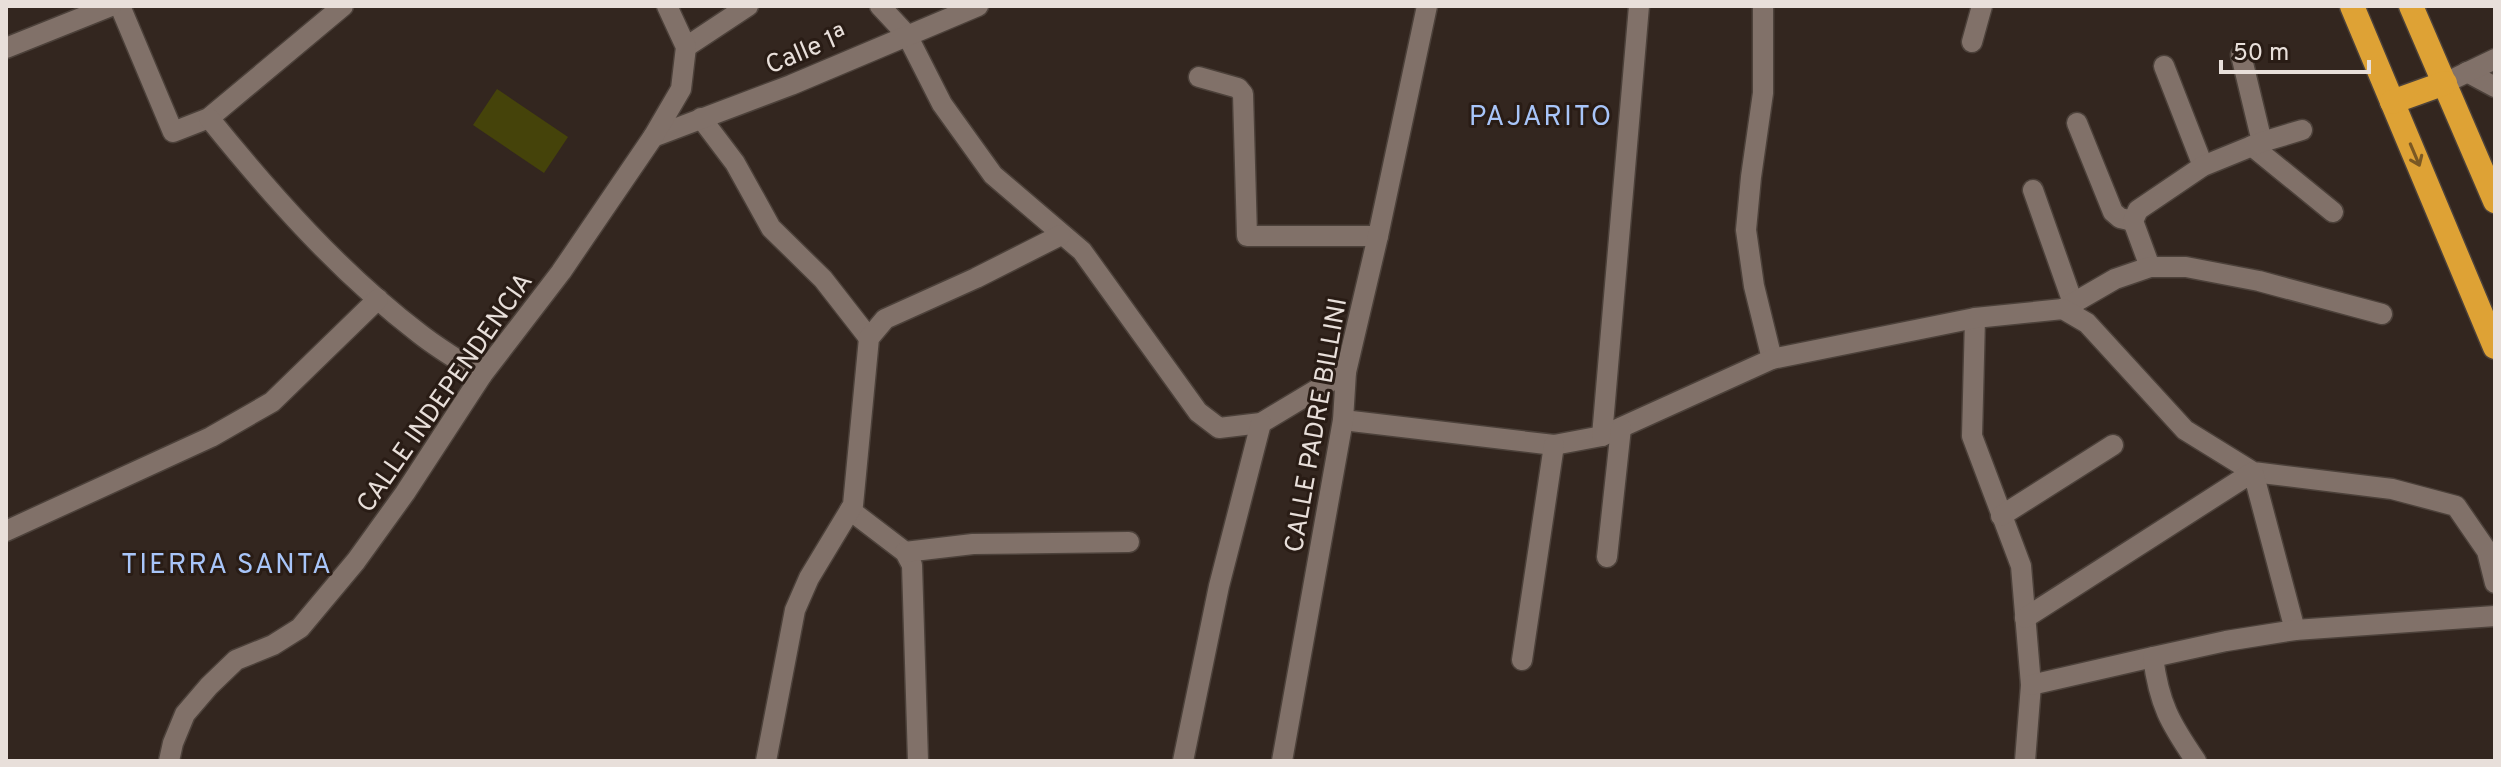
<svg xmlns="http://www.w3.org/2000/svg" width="2501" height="767" font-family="Overpass,sans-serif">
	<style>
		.green { fill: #45430a }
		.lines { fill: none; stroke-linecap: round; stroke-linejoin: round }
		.street-casing { stroke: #4c413a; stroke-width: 23 }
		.highway-casing { stroke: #4c413a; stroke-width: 27 }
		.street { stroke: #817169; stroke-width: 20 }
		.highway { stroke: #dea235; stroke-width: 24 }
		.oneway { stroke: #7a5823 }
		.labels { text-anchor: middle; stroke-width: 6; stroke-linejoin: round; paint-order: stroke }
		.street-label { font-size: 26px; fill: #e8dfda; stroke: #291c15 }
		.neighbourhood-label { font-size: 28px; letter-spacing: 2px; fill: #a8c5f9; stroke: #291c15 }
	</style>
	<rect width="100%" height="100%" fill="#33261f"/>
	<!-- green -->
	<path class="green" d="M497 89 568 137 544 173 473 125Z"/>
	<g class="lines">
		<defs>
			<g id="street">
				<path d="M120 6 173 132 209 118 343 6"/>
				<path d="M880 6 907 35 942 104 993 175 1082 251 1198 412 1219 428 1261 423 1346 372"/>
				<path d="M1763 6V93L1751 177 1746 230 1754 286 1772 359"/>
				<path d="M1972 42 1982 6"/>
				<path d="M686 47 748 6"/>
				<path d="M6 48 111 6"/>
				<path d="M2241 55 2262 142"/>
				<path d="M2164 66 2203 166"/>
				<path d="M2467 72 2495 87"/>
				<path d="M1199 77 1238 88 1243 94 1247 236H1378"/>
				<path d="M2445 83 2495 59"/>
				<path d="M209 118C272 196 340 273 420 334 439 349 461 362 482 375"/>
				<path d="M701 118 735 163 771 228 823 279 869 338"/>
				<path d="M2077 123 2113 212 2120 218 2133 221"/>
				<path d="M653 137 791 85 978 6"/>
				<path d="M2252 146 2333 212"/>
				<path d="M2033 190 2073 303"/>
				<path d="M2150 267 2133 221 2138 210 2203 166 2262 142 2302 130"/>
				<path d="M2063 309 2115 279 2150 267H2186L2259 281 2382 314"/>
				<path d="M1975 318 1972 436 2021 566 2031 685 2025 761"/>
				<path d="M1343 420 1554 445 1602 436 1772 359 1975 318 2063 309 2087 323 2185 430 2253 472 2392 489 2456 506 2487 551 2495 583"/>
				<path d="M1602 436 1639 6"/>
				<path d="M850 510 905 552 912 565 918 761"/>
				<path d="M2001 516 2113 445"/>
				<path d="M6 531 211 437 272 402 378 299"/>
				<path d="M905 552 973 544 1129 542"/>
				<path d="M1607 557 1621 428"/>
				<path d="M2025 618 2253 472 2295 630"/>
				<path d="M1522 660 1554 445"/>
				<path d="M2031 685 2153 657"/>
				<path d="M169 761 173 743 185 714 209 686 236 660 273 645 300 628 356 561 405 493 482 375 561 272 653 137 681 89 686 47 667 6"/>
				<path d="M766 761 795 610 809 578 853 505 869 338 885 319 976 278 1061 235"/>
				<path d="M1183 761 1219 586 1261 423"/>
				<path d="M1282 761 1343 420 1346 372 1378 236 1427 6"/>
				<path d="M2196 761C2170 723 2159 704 2153 657L2226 641 2295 630 2495 616"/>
			</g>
			<g id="highway">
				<path d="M2352 6 2495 347"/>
				<path d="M2411 6 2495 201"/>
				<path d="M2392 102 2445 83"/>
			</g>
		</defs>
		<!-- street casing -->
		<use href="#street" class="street-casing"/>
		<!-- highway casing -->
		<use href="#highway" class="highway-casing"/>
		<!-- street -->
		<use href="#street" class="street"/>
		<!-- highway -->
		<use href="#highway" class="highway"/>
	</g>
	<!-- one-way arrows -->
	<defs><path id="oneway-shaft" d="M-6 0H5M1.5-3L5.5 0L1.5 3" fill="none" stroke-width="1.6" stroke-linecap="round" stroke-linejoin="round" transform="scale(2)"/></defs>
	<use class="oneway" href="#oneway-shaft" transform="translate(2415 155) rotate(67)"/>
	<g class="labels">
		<!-- street labels -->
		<g class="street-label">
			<text transform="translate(806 49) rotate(-23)" y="9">Calle 1ª</text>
			<text transform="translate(444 392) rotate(-55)" y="9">CALLE INDEPENDENCIA</text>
			<text transform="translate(1315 425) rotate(-80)" y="9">CALLE PADRE BILLINI</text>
		</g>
		<!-- neighbourhood labels -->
		<g class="neighbourhood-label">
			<text x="1541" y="125">PAJARITO</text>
			<text x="227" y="573">TIERRA SANTA</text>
		</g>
	</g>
	<!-- border -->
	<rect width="2501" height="767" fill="none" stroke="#e8dfda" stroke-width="16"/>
	<!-- scale -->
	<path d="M2221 60v12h148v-12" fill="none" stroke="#e8dfda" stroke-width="4"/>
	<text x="2233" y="60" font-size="24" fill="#e8dfda" stroke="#291c15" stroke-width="6" paint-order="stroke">50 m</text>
</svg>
